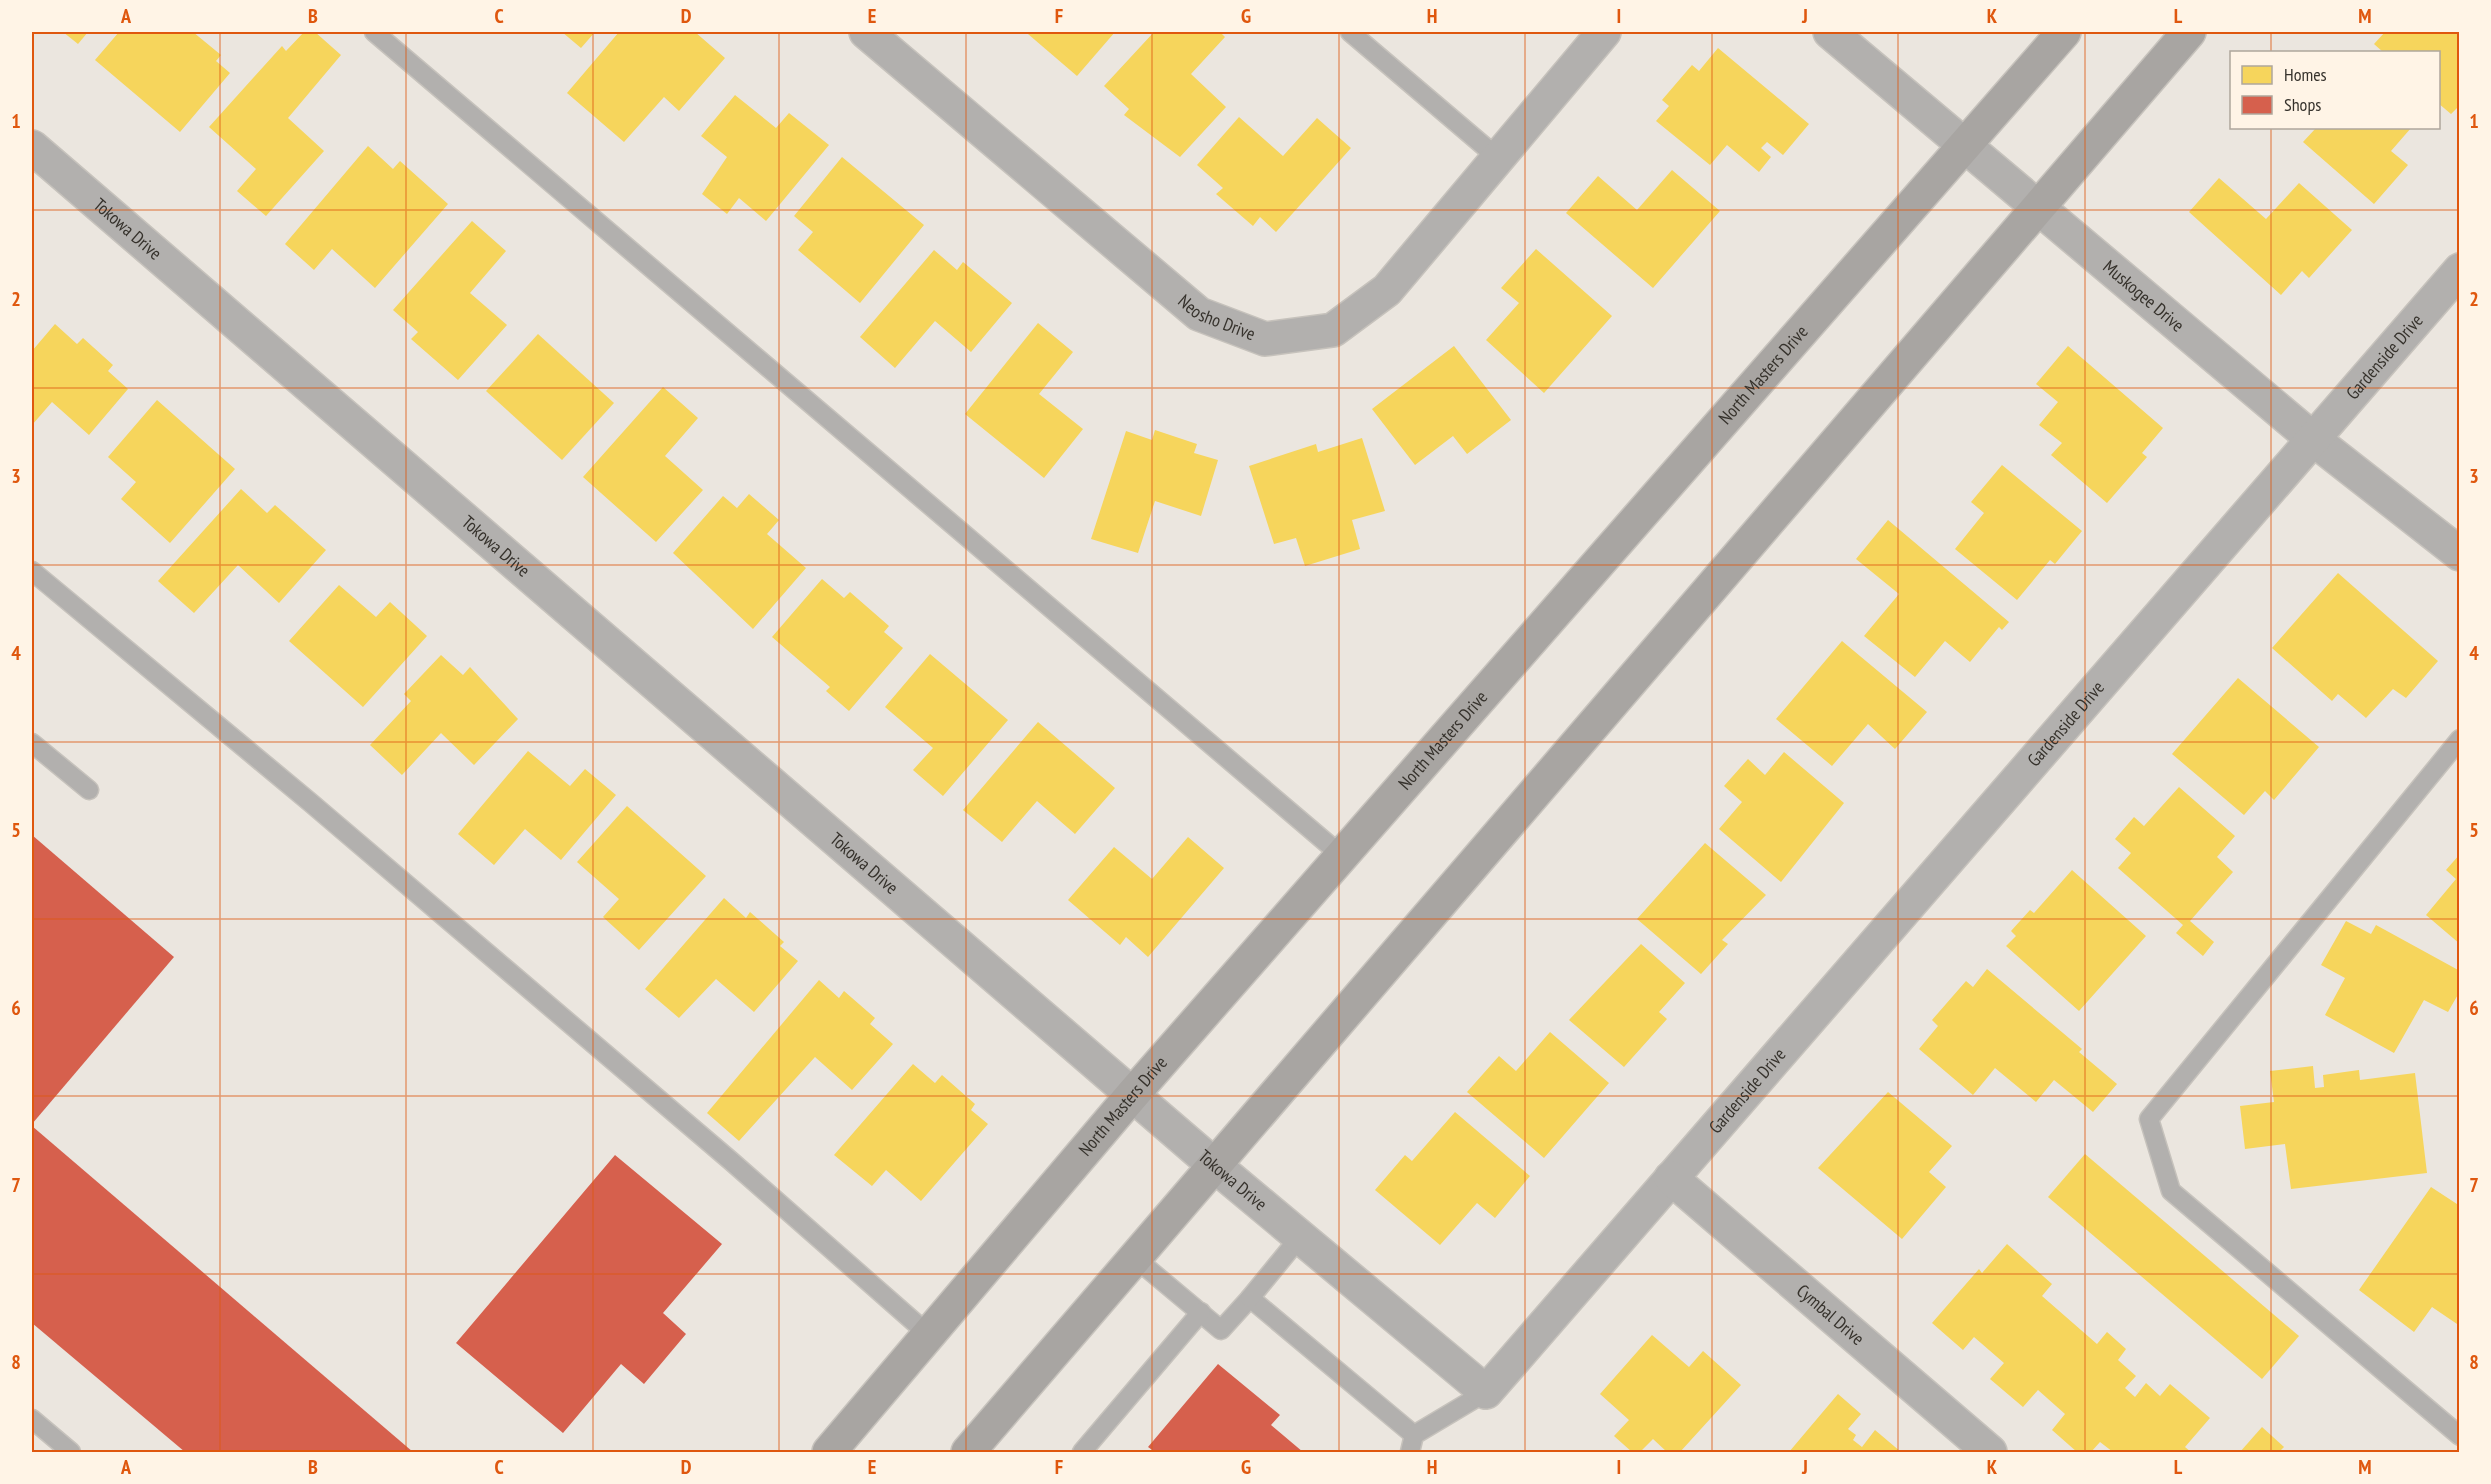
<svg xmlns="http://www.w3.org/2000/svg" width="2491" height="1484" font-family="'PT Sans Narrow',sans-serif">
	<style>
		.homes { fill: #f6d55c }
		.shops { fill: #d6604d }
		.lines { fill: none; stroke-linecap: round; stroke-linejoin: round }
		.lane-casing { stroke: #c6c2bc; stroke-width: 21 }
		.street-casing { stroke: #c6c2bc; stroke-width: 36 }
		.secondary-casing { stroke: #c6c2bc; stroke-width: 36 }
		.lane { stroke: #b2b0ae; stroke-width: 18 }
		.street { stroke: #b2b0ae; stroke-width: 33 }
		.secondary { stroke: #a8a5a2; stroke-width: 33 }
		.grid { fill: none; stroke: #df570e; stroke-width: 1.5; stroke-opacity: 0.55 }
		.labels { text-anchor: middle; stroke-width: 6; stroke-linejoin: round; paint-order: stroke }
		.street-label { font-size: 18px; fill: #36322c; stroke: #fff4e6 }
		.neatline { fill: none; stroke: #df570e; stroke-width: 2 }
		.grid-label { font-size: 20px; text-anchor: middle; font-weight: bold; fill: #df570e }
	</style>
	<rect width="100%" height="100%" fill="#ebe6df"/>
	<!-- homes -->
	<g class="homes">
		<path d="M63 32H88L78 44Z"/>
		<path d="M119 32H193L221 55 216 61 230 73 180 132 95 60Z"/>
		<path d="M304 32H315L341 55 288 118 324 151 266 216 237 191 256 169 209 127 282 46 286 51Z"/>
		<path d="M562 32H595L581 48Z"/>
		<path d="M619 32H695L725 58 679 111 664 97 624 142 567 93Z"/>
		<path d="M1030 32H1115L1077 76 1028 34Z"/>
		<path d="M1154 32H1220L1225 37 1191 74 1226 107 1180 157 1124 115 1129 109 1104 86Z"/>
		<path d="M2385 32H2460V105L2451 114 2438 103V52H2383L2374 44Z"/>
		<path d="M1718 48 1809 124 1783 155 1767 142 1761 148 1771 157 1759 172 1727 145 1710 165 1656 121 1669 106 1662 100 1692 65 1699 71Z"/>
		<path d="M735 95 776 128 789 113 829 145 766 221 739 198 727 214 702 194 727 157 701 136Z"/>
		<path d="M1239 117 1283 156 1317 118 1351 148 1276 232 1260 217 1253 226 1216 194 1223 188 1197 165Z"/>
		<path d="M2316 128H2411L2391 151 2408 165 2374 204 2303 142Z"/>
		<path d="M368 146 393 169 400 161 448 204 375 288 332 249 314 270 285 244Z"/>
		<path d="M842 157 924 225 860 303 798 250 813 232 794 216Z"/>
		<path d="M1672 170 1720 211 1653 288 1566 213 1598 176 1637 210Z"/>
		<path d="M2219 178 2266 219 2299 183 2352 230 2309 278 2302 271 2281 295 2189 212Z"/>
		<path d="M472 221 506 251 470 293 507 325 458 380 411 339 418 332 393 310Z"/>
		<path d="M1536 249 1612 316 1544 393 1486 340 1519 303 1501 288Z"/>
		<path d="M934 250 957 270 963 262 1012 303 971 352 935 321 895 368 860 337Z"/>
		<path d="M1038 323 1073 352 1039 394 1083 429 1044 478 965 414Z"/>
		<path d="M55 324 77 344 83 338 113 365 108 371 128 389 89 435 52 402 32 425V351Z"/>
		<path d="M538 334 614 403 562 460 486 391Z"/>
		<path d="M1454 346 1511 420 1467 454 1453 436 1415 465 1372 409Z"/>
		<path d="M2068 346 2163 428 2142 453 2147 457 2107 503 2051 455 2062 443 2039 425 2058 402 2036 384Z"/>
		<path d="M663 387 698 418 665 456 703 490 656 542 583 477Z"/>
		<path d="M157 400 235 469 170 543 121 499 136 482 108 457Z"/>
		<path d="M1155 430 1197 444 1194 453 1218 460 1201 516 1155 501 1138 553 1091 539 1126 431 1152 440Z"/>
		<path d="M1362 438 1385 511 1352 520 1360 549 1305 566 1296 538 1274 544 1249 466 1316 444 1318 452Z"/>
		<path d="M2002 465 2082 531 2055 564 2050 560 2017 600 1955 549 1984 513 1971 502Z"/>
		<path d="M241 489 267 513 275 505 326 550 279 603 238 565 194 613 158 581Z"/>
		<path d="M749 494 779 520 767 534 806 568 753 629 673 553 723 496 737 508Z"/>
		<path d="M1888 520 2009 622 2002 630 1999 627 1970 662 1945 641 1915 677 1864 636 1899 594 1856 559Z"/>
		<path d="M2338 573 2438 661 2406 698 2393 689 2366 718 2338 694 2332 701 2272 648Z"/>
		<path d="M822 579 844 598 850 592 889 626 884 632 903 648 849 711 826 691 830 687 772 637Z"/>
		<path d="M339 585 376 617 390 602 427 636 363 707 289 641Z"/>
		<path d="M1842 641 1927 712 1895 749 1868 724 1832 766 1776 719Z"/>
		<path d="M930 654 1008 720 943 796 913 770 933 748 885 707Z"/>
		<path d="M441 655 463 675 470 667 518 719 474 765 441 733 402 775 370 745 411 701 404 694Z"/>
		<path d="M2238 678 2319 747 2274 800 2265 791 2244 815 2172 754Z"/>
		<path d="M1038 722 1115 788 1075 834 1037 801 1002 842 963 810Z"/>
		<path d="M528 751 570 786 585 769 616 795 561 860 525 829 494 865 458 834Z"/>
		<path d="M1784 752 1844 803 1781 882 1719 829 1742 802 1724 786 1748 759 1765 775Z"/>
		<path d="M2179 787 2235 836 2217 857 2233 872 2190 921 2214 942 2203 956 2176 933 2183 925 2118 868 2131 853 2115 839 2134 817 2144 826Z"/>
		<path d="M627 806 706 876 639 950 603 917 619 899 577 862Z"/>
		<path d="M1188 837 1224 868 1148 957 1126 937 1120 945 1068 900 1114 847 1152 879Z"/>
		<path d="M1705 843 1766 895 1722 940 1728 944 1701 974 1637 919Z"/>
		<path d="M2460 854V944L2426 915 2456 879 2446 870Z"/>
		<path d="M2072 870 2146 936 2079 1011 2006 946 2016 936 2011 931 2030 910 2034 913Z"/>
		<path d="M724 898 746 918 750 912 784 942 780 946 798 961 754 1012 716 979 679 1018 645 989Z"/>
		<path d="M2346 921 2371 934 2376 925 2460 971V991L2448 1012 2424 1000 2394 1053 2325 1015 2345 978 2321 965Z"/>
		<path d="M1641 944 1685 983 1659 1012 1667 1019 1624 1067 1569 1020Z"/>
		<path d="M1987 969 2082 1049 2079 1052 2117 1084 2093 1112 2054 1080 2036 1102 1995 1068 1973 1095 1919 1049 1938 1026 1932 1020 1966 981 1973 987Z"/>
		<path d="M819 980 839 998 844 991 875 1018 870 1024 893 1044 852 1090 815 1057 739 1141 707 1113Z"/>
		<path d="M1550 1032 1609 1083 1544 1158 1467 1092 1499 1056 1516 1071Z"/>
		<path d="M913 1064 935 1083 942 1075 975 1104 971 1110 988 1124 921 1201 886 1170 872 1186 834 1155Z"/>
		<path d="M2313 1066 2315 1088 2324 1087 2323 1075 2359 1070 2360 1080 2415 1073 2427 1173 2291 1189 2285 1144 2245 1149 2240 1106 2274 1102 2270 1071Z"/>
		<path d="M1888 1092 1952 1146 1929 1172 1946 1187 1902 1239 1818 1168Z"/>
		<path d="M1455 1112 1530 1176 1495 1218 1477 1203 1440 1245 1375 1190 1405 1155 1412 1161Z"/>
		<path d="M2085 1154 2299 1336 2262 1379 2048 1197Z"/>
		<path d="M2431 1187 2460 1206V1326L2432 1307 2414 1332 2359 1290Z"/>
		<path d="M2007 1244 2052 1284 2042 1296 2097 1344 2107 1332 2126 1349 2118 1360 2136 1376 2125 1388 2135 1397 2146 1383 2160 1396 2170 1384 2210 1418 2185 1447 2191 1452H2113L2100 1442 2091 1452H2077L2052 1430 2065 1414 2038 1390 2023 1407 1990 1379 2004 1363 1974 1337 1963 1350 1932 1323 1979 1269 1982 1273Z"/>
		<path d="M1652 1335 1689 1367 1703 1351 1741 1385 1680 1452H1667L1653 1439 1640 1452H1632L1614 1436 1629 1420 1600 1394Z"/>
		<path d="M1838 1394 1861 1414 1848 1429 1856 1435 1853 1440 1862 1447 1875 1430 1901 1452H1789Z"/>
		<path d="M2262 1427 2284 1447 2279 1452H2240Z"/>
	</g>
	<!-- shops -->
	<g class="shops">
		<path d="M32 835 174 957 32 1124Z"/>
		<path d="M32 1126 413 1452H185L32 1323Z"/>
		<path d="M615 1155 722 1244 663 1313 686 1334 644 1384 621 1364 563 1433 456 1343Z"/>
		<path d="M1218 1364 1280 1415 1271 1425 1303 1452H1155L1148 1447Z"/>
	</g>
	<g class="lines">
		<defs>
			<g id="lane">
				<path d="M374 32 1342 856"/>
				<path d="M1350 32 1498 158"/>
				<path d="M32 571 311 803 731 1161 929 1335"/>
				<path d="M2460 739 2149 1119 2171 1191 2460 1436"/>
				<path d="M32 743 89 790"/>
				<path d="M1135 1258 1221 1330 1250 1298 1414 1435"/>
				<path d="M1250 1298 1300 1237"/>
				<path d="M32 1419 71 1452"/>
				<path d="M1082 1452 1201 1312"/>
				<path d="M1410 1452 1414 1435 1486 1392"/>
			</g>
			<g id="street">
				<path id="s1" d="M866 32 1199 314 1265 339 1333 330 1387 290 1604 32"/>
				<path id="s2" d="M1830 32 2313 439 2460 554"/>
				<path id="s3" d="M32 147 1214 1165 1486 1392 2460 270"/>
				<path id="s4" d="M1671 1178 1990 1452"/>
			</g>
			<g id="secondary">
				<path id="s5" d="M829 1452 1133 1094 2064 32"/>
				<path d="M968 1452 2189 32"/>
			</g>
		</defs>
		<!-- lane casing -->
		<use href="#lane" class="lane-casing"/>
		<!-- street casing -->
		<use href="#street" class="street-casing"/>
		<!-- secondary casing -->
		<use href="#secondary" class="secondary-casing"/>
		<!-- lane -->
		<use href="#lane" class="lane"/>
		<!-- street -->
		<use href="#street" class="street"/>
		<!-- secondary -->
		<use href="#secondary" class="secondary"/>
	</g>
	<!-- grid -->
	<path class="grid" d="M220 32V1452M406 32V1452M593 32V1452M779 32V1452M966 32V1452M1152 32V1452M1339 32V1452M1525 32V1452M1712 32V1452M1898 32V1452M2085 32V1452M2271 32V52M2271 128V1452M32 210H2460M32 388H2460M32 565H2460M32 742H2460M32 919H2460M32 1096H2460M32 1274H2460"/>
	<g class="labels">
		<!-- street labels -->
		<g class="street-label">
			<text dy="6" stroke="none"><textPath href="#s3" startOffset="126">Tokowa Drive</textPath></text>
			<text dy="6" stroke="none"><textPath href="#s2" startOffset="410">Muskogee Drive</textPath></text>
			<text dy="6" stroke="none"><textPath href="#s1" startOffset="454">Neosho Drive</textPath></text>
			<text dy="6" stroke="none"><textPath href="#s3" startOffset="3285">Gardenside Drive</textPath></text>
			<text dy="6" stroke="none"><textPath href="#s5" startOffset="1426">North Masters Drive</textPath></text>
			<text dy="6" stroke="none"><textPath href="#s3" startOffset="612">Tokowa Drive</textPath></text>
			<text dy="6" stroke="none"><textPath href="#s3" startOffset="2799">Gardenside Drive</textPath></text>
			<text dy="6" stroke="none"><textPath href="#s5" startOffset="940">North Masters Drive</textPath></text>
			<text dy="6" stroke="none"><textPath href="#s3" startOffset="1098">Tokowa Drive</textPath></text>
			<text dy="6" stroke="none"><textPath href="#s3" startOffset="2313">Gardenside Drive</textPath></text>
			<text dy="6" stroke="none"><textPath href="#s5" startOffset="454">North Masters Drive</textPath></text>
			<text dy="6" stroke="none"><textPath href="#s3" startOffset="1584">Tokowa Drive</textPath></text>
			<text dy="6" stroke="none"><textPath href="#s4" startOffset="210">Cymbal Drive</textPath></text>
		</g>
	</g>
	<!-- border -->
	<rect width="2491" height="1484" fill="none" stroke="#fff4e6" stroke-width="66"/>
	<!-- legend -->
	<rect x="2230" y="51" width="210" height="78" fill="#fff4e6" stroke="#afa69c" stroke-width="1.5"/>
	<rect x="2242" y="66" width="30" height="18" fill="#f6d55c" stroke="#afa69c" stroke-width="1.5"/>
	<text x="2284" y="81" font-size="18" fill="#36322c">Homes</text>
	<rect x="2242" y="96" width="30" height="18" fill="#d6604d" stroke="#afa69c" stroke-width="1.5"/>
	<text x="2284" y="111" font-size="18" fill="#36322c">Shops</text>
	<rect x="33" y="33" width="2425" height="1418" class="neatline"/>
	<g class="grid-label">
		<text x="126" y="23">A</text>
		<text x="313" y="23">B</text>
		<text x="499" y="23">C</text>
		<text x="686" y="23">D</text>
		<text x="872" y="23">E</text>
		<text x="1059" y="23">F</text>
		<text x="1246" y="23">G</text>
		<text x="1432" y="23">H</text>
		<text x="1619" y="23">I</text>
		<text x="1805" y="23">J</text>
		<text x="1992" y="23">K</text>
		<text x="2178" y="23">L</text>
		<text x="2365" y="23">M</text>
		<text x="16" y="128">1</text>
		<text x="2474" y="128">1</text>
		<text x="16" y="306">2</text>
		<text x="2474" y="306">2</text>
		<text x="16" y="483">3</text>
		<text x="2474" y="483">3</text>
		<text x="16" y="660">4</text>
		<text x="2474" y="660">4</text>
		<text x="16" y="837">5</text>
		<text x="2474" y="837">5</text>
		<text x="16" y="1015">6</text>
		<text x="2474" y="1015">6</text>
		<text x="16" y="1192">7</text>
		<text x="2474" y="1192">7</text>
		<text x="16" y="1369">8</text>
		<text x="2474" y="1369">8</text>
		<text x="126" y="1474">A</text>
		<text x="313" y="1474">B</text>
		<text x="499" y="1474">C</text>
		<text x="686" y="1474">D</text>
		<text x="872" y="1474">E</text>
		<text x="1059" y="1474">F</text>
		<text x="1246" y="1474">G</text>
		<text x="1432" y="1474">H</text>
		<text x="1619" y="1474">I</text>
		<text x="1805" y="1474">J</text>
		<text x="1992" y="1474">K</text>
		<text x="2178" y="1474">L</text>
		<text x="2365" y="1474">M</text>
	</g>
</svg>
